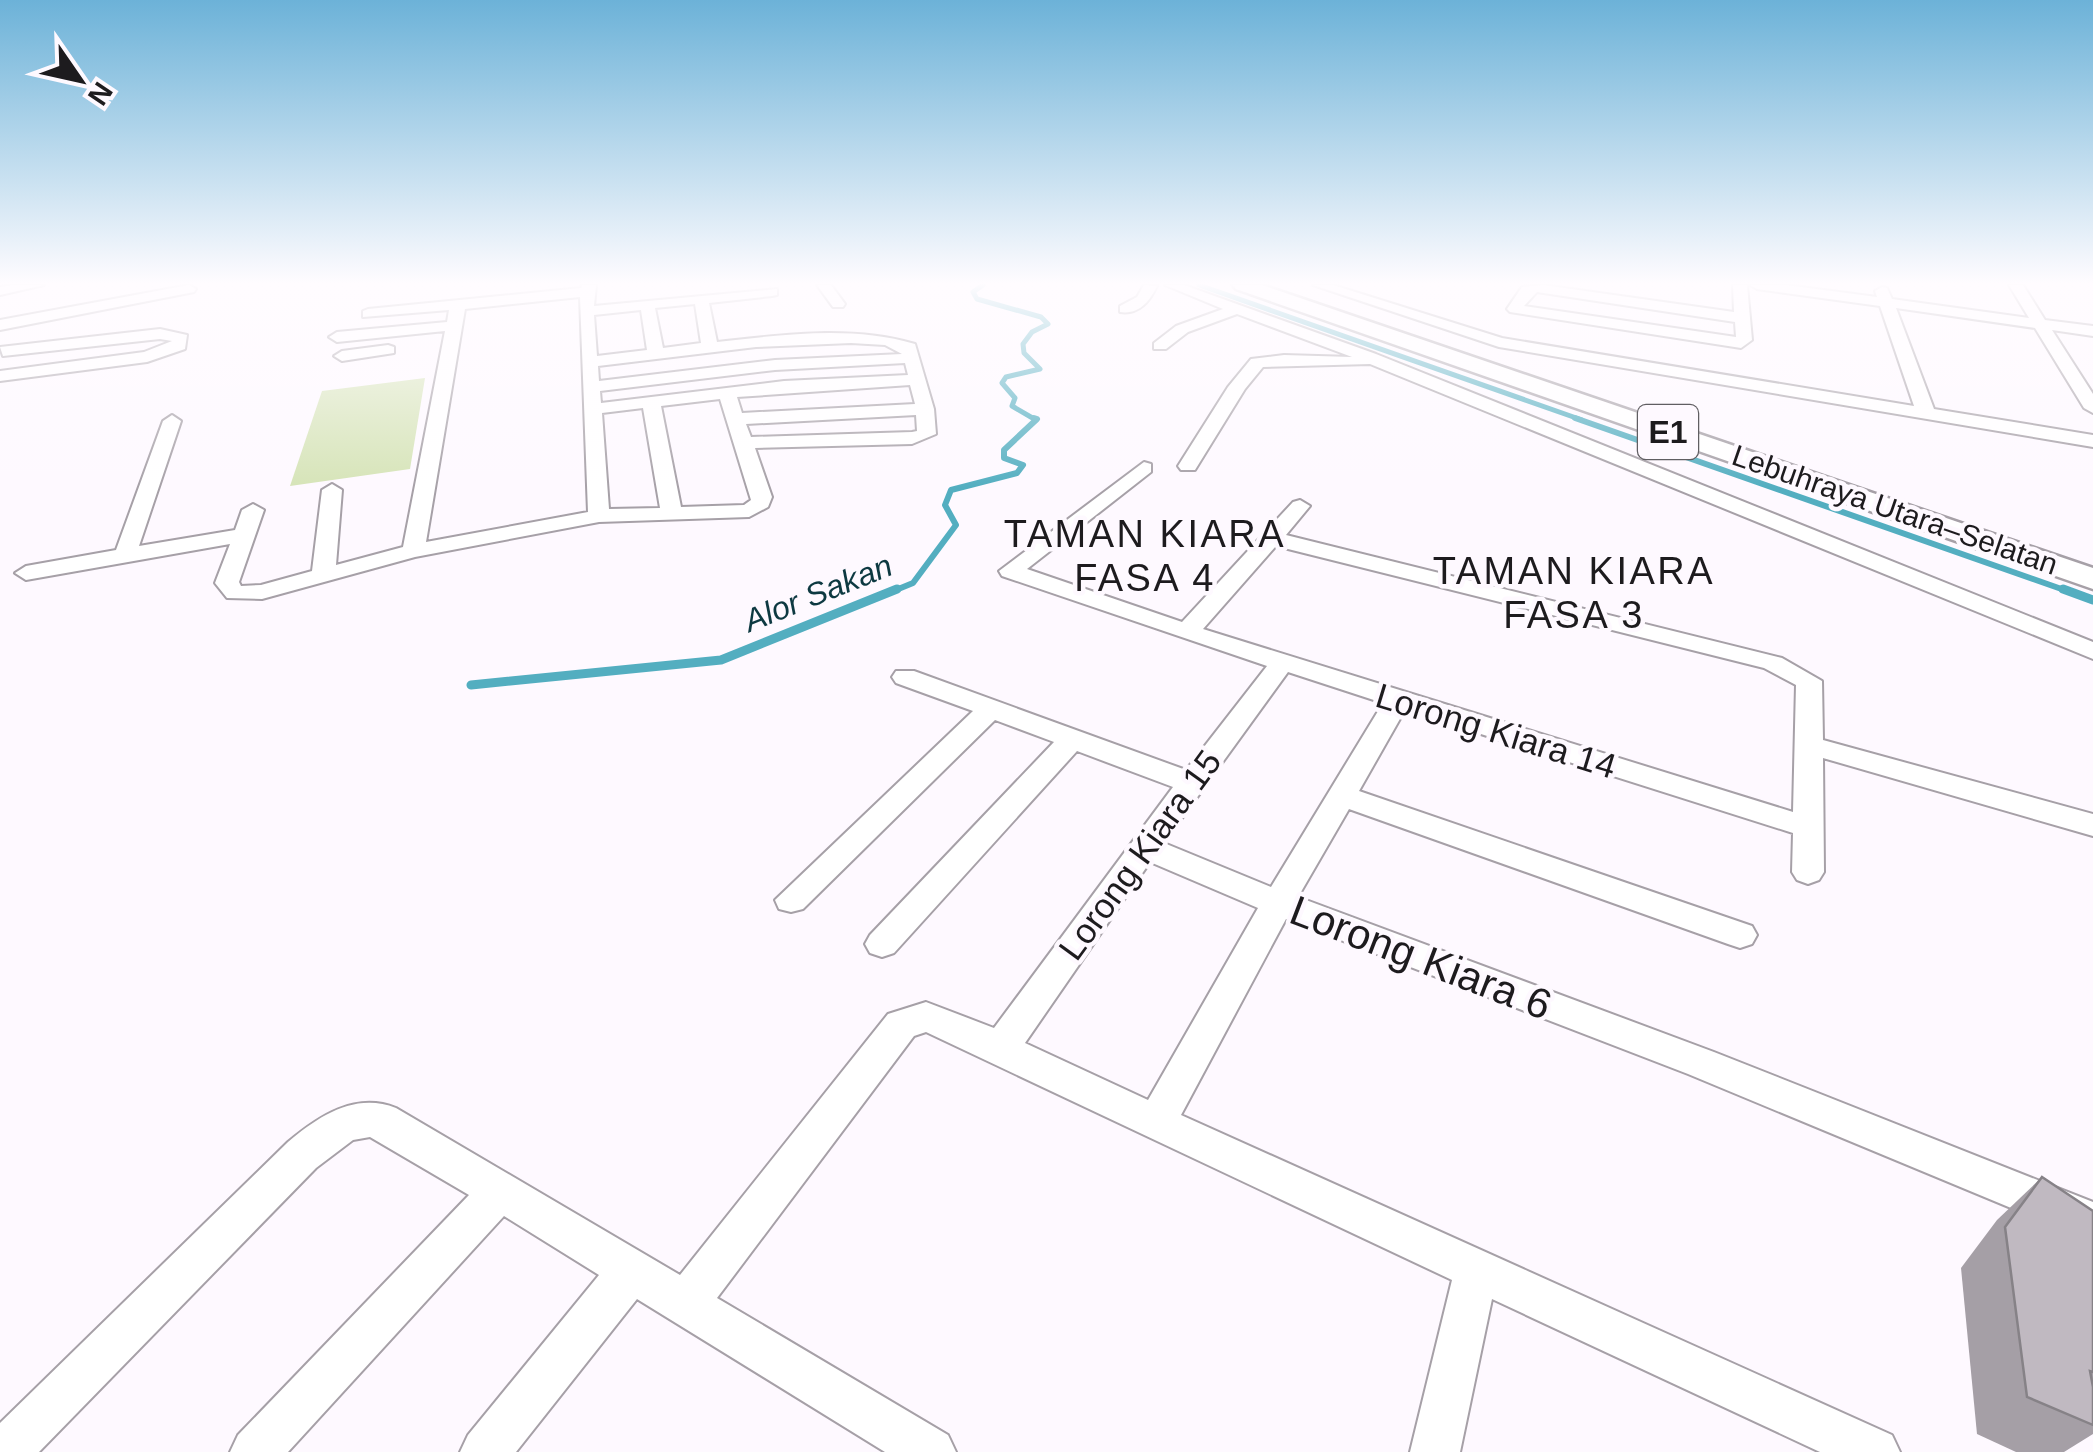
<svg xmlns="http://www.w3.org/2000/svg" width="2093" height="1452" font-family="Arial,sans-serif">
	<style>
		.green { fill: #d6e4b8 }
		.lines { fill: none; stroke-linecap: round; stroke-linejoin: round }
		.stream-far2 { stroke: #53aec0; stroke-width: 5 }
		.stream-far1 { stroke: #53aec0; stroke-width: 6 }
		.stream { stroke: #53aec0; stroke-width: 9 }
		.minor-casing { stroke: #a6a0a7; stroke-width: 4 }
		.highway-casing { stroke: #a6a0a7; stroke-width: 5 }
		.minor { fill: #fff; fill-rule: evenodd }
		.highway { fill: #fff; fill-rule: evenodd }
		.wall { fill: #a59fa6 }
		.building { fill: #c0b9c1; stroke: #868287; stroke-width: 2.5 }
		.labels { text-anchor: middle; stroke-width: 9; stroke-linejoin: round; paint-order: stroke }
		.far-street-label { font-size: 30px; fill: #1d1b1e; stroke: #fef9ff }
		.shield { fill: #fef9ff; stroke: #605e62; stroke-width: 2.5 }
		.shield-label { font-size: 32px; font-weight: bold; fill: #1d1b1e }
		.far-water-label { font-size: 32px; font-style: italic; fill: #0d3941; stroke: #fef9ff }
		.street-label { font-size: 35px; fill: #1d1b1e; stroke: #fef9ff }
		.neighbourhood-label { font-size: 38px; letter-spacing: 2.5px; fill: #1d1b1e; stroke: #fef9ff }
		.near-street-label { font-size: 42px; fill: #1d1b1e; stroke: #fef9ff }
	</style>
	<rect width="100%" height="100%" fill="#fef9ff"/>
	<!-- green -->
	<path class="green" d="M425 378 410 469 290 486 322 391Z"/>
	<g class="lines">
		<!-- stream-far2 -->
		<g class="stream-far2">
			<path d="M983 285 973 292 977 299 1041 317 1048 324 1032 332 1023 344 1024 353 1040 369 1006 377 1002 383 1015 398 1012 406 1036 420"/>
			<path d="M1199 285 1582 420"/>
		</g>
		<!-- stream-far1 -->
		<g class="stream-far1">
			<path d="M1575 418 2070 592"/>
			<path d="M891 592 913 583 956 525 945 505 951 490 1017 473 1023 465 1004 458V450L1037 419 1034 418"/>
		</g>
		<!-- stream -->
		<g class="stream">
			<path d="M2063 589 2093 600"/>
			<path d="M471 685 721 660 897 589"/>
		</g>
		<defs>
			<g id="minor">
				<path d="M13 285H44L0 295V287Z"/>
				<path d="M189 285 196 289 194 292 0 330V320Z"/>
				<path d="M582 285H596L594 306 777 289V295L772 296 709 303 717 342C782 335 851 325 915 344L934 409 936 434 912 444 755 448 772 497 768 507 749 517 599 522 415 557 262 599 227 598 215 583 230 544 26 580 15 573 26 566 116 550 163 421 172 415 181 421 139 546 235 530 242 510 253 504 264 510 239 582 241 586 261 585 312 571 322 490 332 484 342 490 336 565 403 547 445 331 337 342 329 337 337 332 447 322 449 310 363 317V311L368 309 581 288ZM580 297 588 512 426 542 465 309ZM695 304 701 343 663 348 655 308ZM641 310 647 350 597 356 594 315ZM851 343 885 345 902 354 775 360 599 381 598 366 756 347ZM905 363 908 375 784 381 601 403 600 391 775 370ZM910 385 915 404 742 413 737 397ZM720 399 751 500 744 505 681 507 661 406ZM643 408 660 508 609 509 602 413ZM916 415 917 431 912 432 751 437 746 424Z"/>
				<path d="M817 285H831L845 304 843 307H833Z"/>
				<path d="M1144 285 1157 286C1150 301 1139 315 1120 312V306L1137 297Z"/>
				<path d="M1165 285H1184L1376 354 2093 642V659L1370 364 1263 367 1245 389 1195 470H1181L1178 466 1228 387 1251 359 1284 355 1352 357 1237 314 1188 332 1166 349H1154V343L1176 326 1223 309Z"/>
				<path d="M1313 285H1333L1502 338 1914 406 1880 306 1757 289 1750 285H1786L1877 297 1875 291 1882 287 1887 288 1892 299 2029 318 2009 285H2023L2045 320 2093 326V336L2052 330 2093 394V413L2084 408 2035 328 1896 308 1934 409 2093 435V447L1499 347Z"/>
				<path d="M1543 285 1734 312 1733 285H1747L1752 340 1741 348 1510 312 1507 309 1522 287ZM1537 292 1735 322 1736 337 1524 306Z"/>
				<path d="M160 329 187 335 185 349 147 362 0 381V371L144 352 172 341 160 339 3 356 0 347Z"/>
				<path d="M388 345 394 347V353L342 361 334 356 342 351Z"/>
				<path d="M1144 462 1151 464V472L1027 569 1182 622 1293 502 1300 500 1310 506 1286 535 1782 658 1822 681 1823 740 2093 814V836L1823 758 1824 872 1819 880 1808 884 1797 880 1792 872 1793 833 1405 710 1359 791 1752 926 1757 935 1752 944 1740 948 1728 944 1349 809 1298 897 1714 1052 2093 1202V1242L1688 1074 1286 919 1181 1115 1892 1435 1900 1452H1820L1492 1299 1460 1452H1410L1452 1280 926 1032 914 1036 717 1298 948 1435 956 1452H885L637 1299 516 1452H460L468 1435 599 1275 504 1216 288 1452H230L238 1435 469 1195 370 1137 353 1140 316 1168 39 1452H0V1423L288 1142C319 1116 355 1092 396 1108L680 1275 888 1014 926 1002 994 1028 1173 787 1077 751 894 953 882 957 870 953 865 944 870 935 1054 742 995 720 803 909 791 912 779 909 775 900 973 711 896 683 892 677 896 671H914L1186 770 1267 666 1002 576 999 571ZM1276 546 1764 668 1796 685 1793 812 1203 629ZM1288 672 1383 703 1271 887 1164 843ZM1150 862 1258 908 1148 1100 1025 1043Z"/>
			</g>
			<path id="highway" d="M1233 285H1262L2093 568V589L1236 289Z"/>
		</defs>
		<!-- minor casing -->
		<use href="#minor" class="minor-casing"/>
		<!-- highway casing -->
		<use href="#highway" class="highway-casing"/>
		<!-- minor -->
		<use href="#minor" class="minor"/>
		<!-- highway -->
		<use href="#highway" class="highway"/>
	</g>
	<!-- wall -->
	<path class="wall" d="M2042 1177 2093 1211V1434L2064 1452H2016L1977 1434 1961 1268 1997 1220Z"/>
	<!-- building -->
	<path class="building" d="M2042 1177 2093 1211V1372L2090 1371 2093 1387V1425L2027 1397 2005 1227Z"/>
	<!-- sky -->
	<linearGradient id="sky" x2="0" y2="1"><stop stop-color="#6cb2d8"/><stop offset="0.58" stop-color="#fffcff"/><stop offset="1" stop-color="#fffcff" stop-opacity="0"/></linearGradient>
	<rect width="2093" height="488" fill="url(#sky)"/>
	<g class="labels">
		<!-- far-street labels -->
		<g class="far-street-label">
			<text transform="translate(1895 510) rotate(19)" y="10">Lebuhraya Utara–Selatan</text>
		</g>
		<!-- shield labels -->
		<rect class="shield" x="1638" y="405" width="60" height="54" rx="8"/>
		<g class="shield-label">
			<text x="1668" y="443">E1</text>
		</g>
		<!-- far-water labels -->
		<g class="far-water-label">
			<text transform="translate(818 593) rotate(-22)" y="11">Alor Sakan</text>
		</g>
		<!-- street labels -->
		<g class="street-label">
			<text transform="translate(1496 731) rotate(17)" y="12">Lorong Kiara 14</text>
			<text transform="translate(1140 855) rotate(-54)" y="12">Lorong Kiara 15</text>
		</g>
		<!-- neighbourhood labels -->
		<g class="neighbourhood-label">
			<text x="1145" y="547">TAMAN KIARA<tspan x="1145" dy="44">FASA 4</tspan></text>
			<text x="1574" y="584">TAMAN KIARA<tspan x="1574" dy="44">FASA 3</tspan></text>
		</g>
		<!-- near-street labels -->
		<g class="near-street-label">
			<text transform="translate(1421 957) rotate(21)" y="15">Lorong Kiara 6</text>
		</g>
	</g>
	<!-- north arrow -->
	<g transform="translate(80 80) rotate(124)" stroke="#fef9ff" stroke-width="8" paint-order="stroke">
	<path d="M0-8L18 38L0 25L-18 38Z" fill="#1d1b1e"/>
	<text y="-15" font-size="28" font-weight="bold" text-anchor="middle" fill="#1d1b1e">N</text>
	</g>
</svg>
